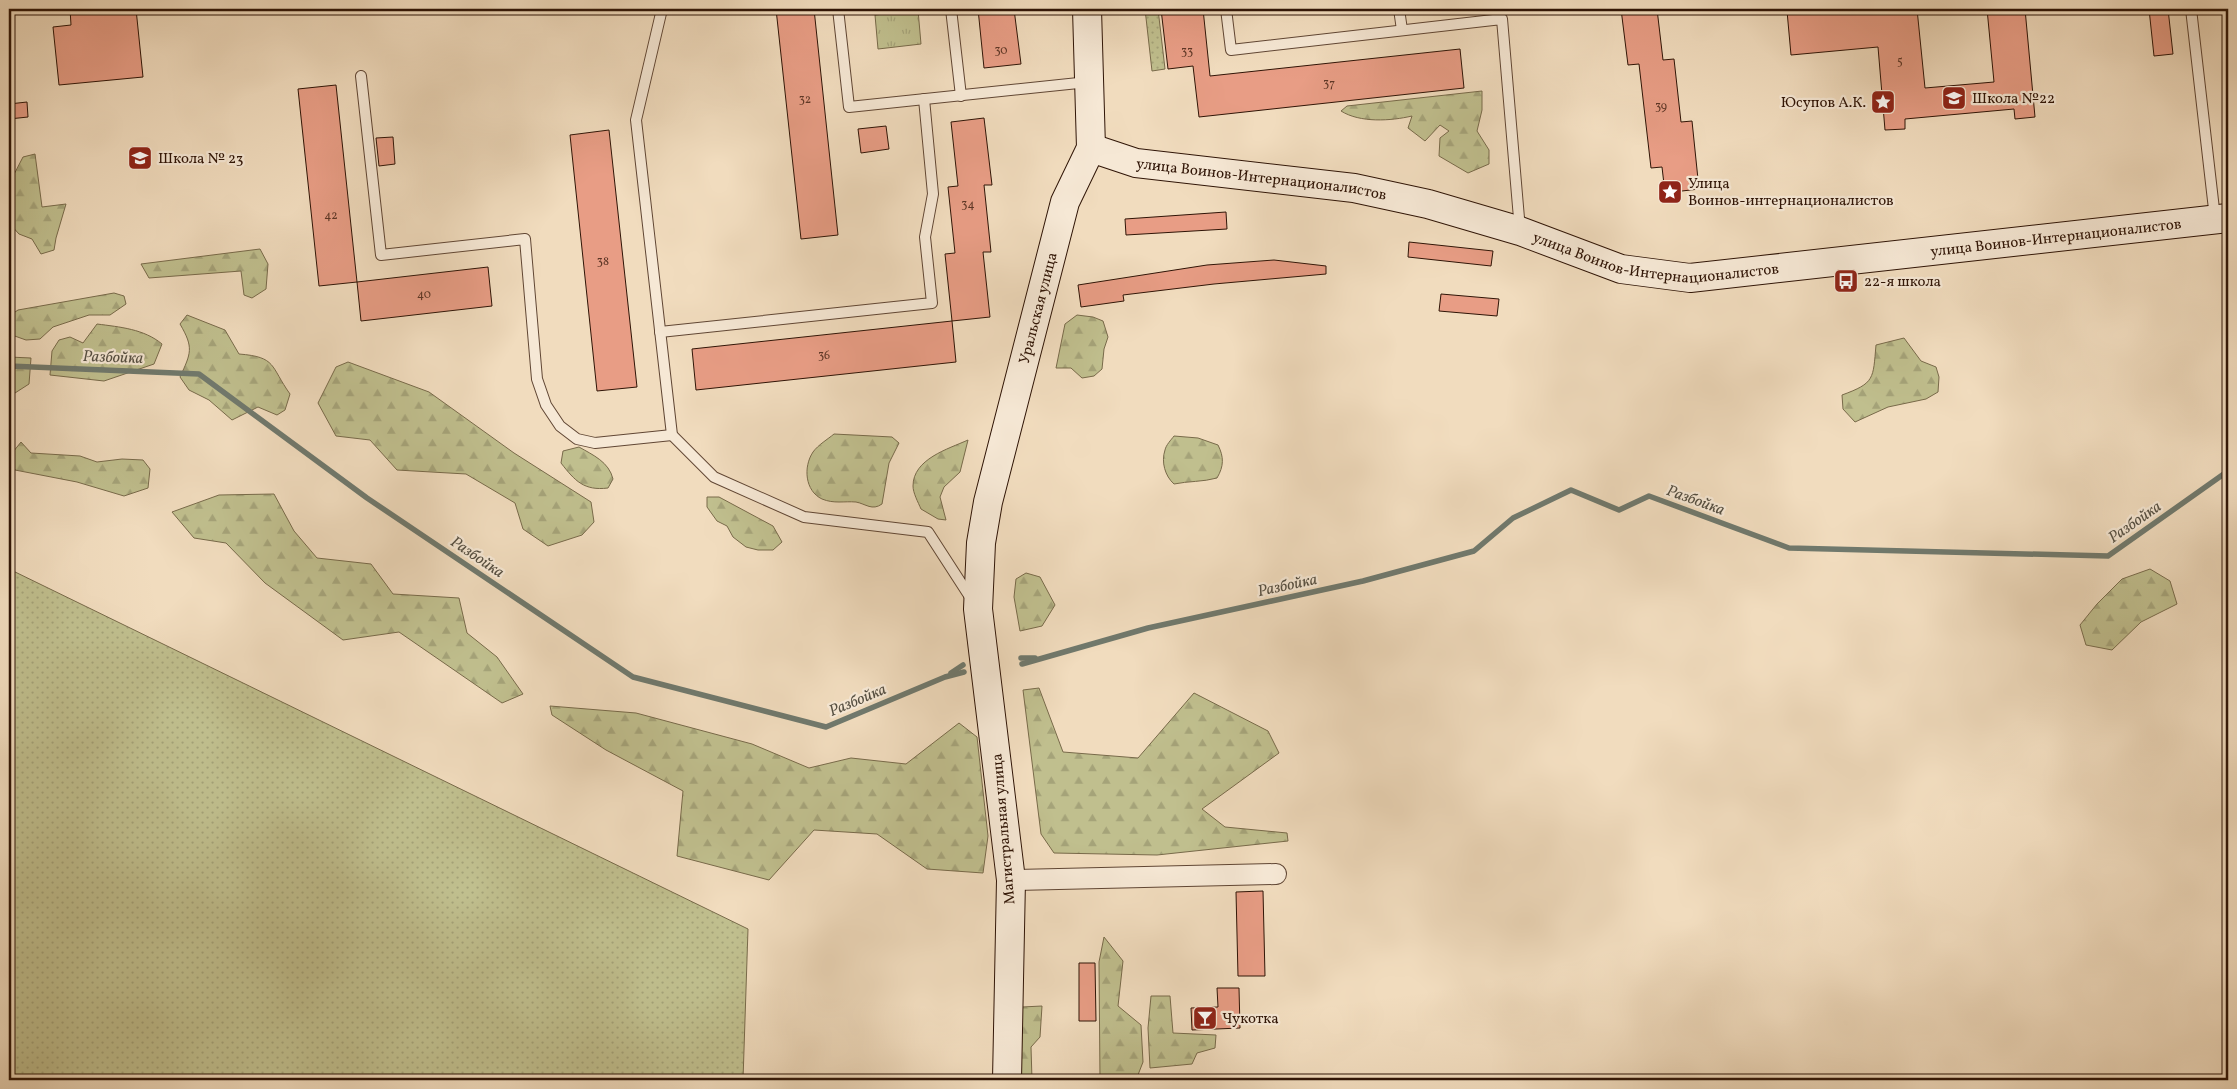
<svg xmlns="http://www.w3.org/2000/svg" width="2237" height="1089" font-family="Vollkorn,serif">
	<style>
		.grass { fill: url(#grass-dots); stroke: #786a4a }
		.forest { fill: url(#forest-firs); stroke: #786a4a }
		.park { fill: url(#park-tufts); stroke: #786a4a }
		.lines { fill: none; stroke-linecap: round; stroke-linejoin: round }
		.stream { stroke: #70796d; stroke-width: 5.5 }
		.building { fill: #e89d85; stroke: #2f1406 }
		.lane-casing { stroke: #604634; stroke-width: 12 }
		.street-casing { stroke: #604634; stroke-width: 22 }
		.secondary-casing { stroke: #2f1406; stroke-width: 30 }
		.lane { stroke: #f6e8d5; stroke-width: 10 }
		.street { stroke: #f6e8d5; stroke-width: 20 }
		.secondary { stroke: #f6e8d5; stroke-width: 28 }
		.labels { text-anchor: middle; stroke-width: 4.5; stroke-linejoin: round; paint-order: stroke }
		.number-label { font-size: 12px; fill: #5d3626 }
		.poi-label { font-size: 15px; fill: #2f1406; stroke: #f6e8d5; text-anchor: start }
		.street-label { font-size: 15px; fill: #2f1406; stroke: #f6e8d5 }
		.water-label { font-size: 16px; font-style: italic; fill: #554f42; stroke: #f6e8d5 }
	</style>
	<defs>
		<pattern id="grass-dots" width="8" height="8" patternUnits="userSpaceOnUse" patternTransform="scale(1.25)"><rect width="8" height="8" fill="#c0bf8e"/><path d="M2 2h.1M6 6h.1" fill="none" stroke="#a5a379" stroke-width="1.8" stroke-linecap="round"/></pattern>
		<pattern id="forest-firs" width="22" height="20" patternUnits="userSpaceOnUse" patternTransform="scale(1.25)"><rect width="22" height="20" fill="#c0bf8e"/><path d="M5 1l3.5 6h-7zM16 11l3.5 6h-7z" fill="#a5a379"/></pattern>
		<pattern id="park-tufts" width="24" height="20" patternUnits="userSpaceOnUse" patternTransform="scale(1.25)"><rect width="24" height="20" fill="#c0bf8e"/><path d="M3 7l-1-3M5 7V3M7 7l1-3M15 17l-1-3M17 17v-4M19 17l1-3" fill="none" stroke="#a5a379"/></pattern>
	</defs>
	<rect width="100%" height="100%" fill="#f1dcbe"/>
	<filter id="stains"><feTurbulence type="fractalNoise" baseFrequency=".004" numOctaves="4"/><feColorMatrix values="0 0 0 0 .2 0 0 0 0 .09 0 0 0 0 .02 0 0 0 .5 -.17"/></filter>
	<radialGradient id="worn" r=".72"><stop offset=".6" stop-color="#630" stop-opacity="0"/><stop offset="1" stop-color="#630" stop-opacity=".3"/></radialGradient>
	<!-- grass -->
	<g class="grass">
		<path d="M1145 9H1158L1165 69 1152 71Z"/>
		<path d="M9 569 748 929 743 1080H9Z"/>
	</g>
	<!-- forest -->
	<g class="forest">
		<path d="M1482 91V110L1477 131 1489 150V164L1468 173 1439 156 1440 138 1449 131 1440 125 1425 141 1408 128 1412 116C1391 121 1360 123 1341 111L1347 106Z"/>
		<path d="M35 154 42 207 66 204 56 238 54 250 41 254 32 239 19 234 9 223V184L23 157Z"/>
		<path d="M260 249 268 264 266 289 252 298 244 295 241 271 149 278 141 264Z"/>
		<path d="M114 293 124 296 126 304 110 315H89L53 327 40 339 26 340 9 334V316L18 310Z"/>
		<path d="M187 315 225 330 239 354C277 357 270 366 290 394L285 410 277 415 258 407 232 420 209 400 189 390 180 377C191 353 194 348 180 324Z"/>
		<path d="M1077 315 1093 317 1103 321 1108 337 1104 349 1102 369 1094 376 1082 378 1071 368H1056L1065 324Z"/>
		<path d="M97 324C120 327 144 329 162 344L154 364 104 381 50 375 52 351 59 340 70 337 83 343Z"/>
		<path d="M1904 338 1921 361 1936 367 1939 377 1938 392 1926 399 1888 407 1855 422 1843 409 1842 395C1875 383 1873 379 1876 345Z"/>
		<path d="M9 357 31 358 29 384 15 393 9 391Z"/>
		<path d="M348 362 429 392 514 453 591 502 594 522 582 535 548 546 523 529 515 503 466 474 397 470 370 440 336 436 318 403 336 367Z"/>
		<path d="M834 434 892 437 899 443 889 463 882 504C872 511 866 504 856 502 844 501 834 504 822 499 805 491 803 467 813 452 818 445 828 439 834 434Z"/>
		<path d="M1174 436 1198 438 1218 445C1224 457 1224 466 1217 478 1203 482 1188 481 1174 484 1165 476 1161 462 1165 450 1166 445 1171 440 1174 436Z"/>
		<path d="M968 440 960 472 944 487 940 497 946 520 938 519 921 509C918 502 913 493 913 486 913 459 948 449 968 440Z"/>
		<path d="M21 442 31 453 80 456 97 462 122 459 143 460 150 469 148 488 124 496 77 482 15 470 9 457Z"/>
		<path d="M579 447C593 455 609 462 613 479L608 488C584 491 575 481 561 463L563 451Z"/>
		<path d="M274 494 294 531 317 558 371 564 393 594 459 598 467 633 497 657 523 694 502 703 399 632 343 640 265 583 226 543 194 538 172 512 219 495Z"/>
		<path d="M707 497H719L773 526 782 542 773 550H758L746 547 733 537 727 526 717 521 707 507Z"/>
		<path d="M2150 569 2170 581 2177 604 2141 622 2112 650 2086 645 2080 625 2097 604 2122 579Z"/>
		<path d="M1026 573 1040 577 1055 605 1042 626 1020 631 1014 597 1016 579Z"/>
		<path d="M1039 688 1063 752 1138 758 1194 693 1268 731 1279 753 1202 809 1225 827 1287 833 1288 841 1157 855 1054 853 1041 834 1023 690Z"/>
		<path d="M550 706 636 713 752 744 809 768 851 758 906 764 959 723 977 737 988 836 983 873 927 869 877 834 814 830 769 880 677 856 683 791 606 750 552 715Z"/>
		<path d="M1104 937 1123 961 1118 1006 1141 1025 1143 1062 1136 1080H1100L1099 962Z"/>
		<path d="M1151 996H1170L1173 1033 1216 1035 1215 1048 1197 1053 1192 1064 1150 1068 1148 1028Z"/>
		<path d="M1042 1006 1040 1037 1031 1047 1032 1080H1019L1022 1007Z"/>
	</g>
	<!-- park -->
	<path class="park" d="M918 10 921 44 878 49 875 15Z"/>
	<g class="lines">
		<!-- stream -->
		<g class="stream">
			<path d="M9 366 199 374 367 498 633 677 826 727 945 677 964 672"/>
			<path d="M1021 658H1035"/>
			<path d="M1022 664 1148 628 1363 581 1474 551 1513 518 1571 490 1619 510 1649 496 1789 548 2108 556 2228 471"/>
			<path d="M951 673 963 665"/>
		</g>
	</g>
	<!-- building -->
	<g class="building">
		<path d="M70 9H136L143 77 59 85 53 27 71 25Z"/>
		<path d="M776 9H814L838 235 801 239Z"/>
		<path d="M978 9H1014L1021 64 984 68Z"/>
		<path d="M1161 9H1203L1210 76 1460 49 1464 88 1199 117 1193 66 1168 69Z"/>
		<path d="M1621 9H1657L1663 60 1674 59 1681 122 1692 121 1699 189 1665 193 1662 167 1651 168 1639 64 1628 65Z"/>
		<path d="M1795 9H1917L1925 88 1994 82 1987 9H2025L2035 117 2015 119 2014 109 1905 119V129L1885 130 1878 47 1791 55 1787 11Z"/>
		<path d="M2149 9H2168L2173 54 2154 56Z"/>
		<path d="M336 85 357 282 319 286 298 89Z"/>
		<path d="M27 102 28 117 9 119V104Z"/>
		<path d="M984 118 992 185H984L991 252H983L990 317 952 321 945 254 955 253 948 187 958 186 951 122Z"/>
		<path d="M886 126 889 149 861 153 858 129Z"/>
		<path d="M609 130 637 387 597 391 570 135Z"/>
		<path d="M393 137 395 164 379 166 376 138Z"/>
		<path d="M1226 212 1227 229 1126 235 1125 219Z"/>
		<path d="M1409 242 1493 251 1491 266 1408 257Z"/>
		<path d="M1274 260 1326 266V274L1214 284 1123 295 1124 301 1081 307 1078 285 1207 265Z"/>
		<path d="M488 267 492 306 361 321 357 282Z"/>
		<path d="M1441 294 1499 299 1497 316 1439 311Z"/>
		<path d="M952 321 956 362 696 390 692 349Z"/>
		<path d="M1263 891 1265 976H1238L1236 892Z"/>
		<path d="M1079 963H1095L1096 1021H1079Z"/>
		<path d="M1217 988H1239L1240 1028 1192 1030 1191 1008 1218 1007Z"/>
	</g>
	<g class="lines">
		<defs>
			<g id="lane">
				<path d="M662 9 636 120 672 435 714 477 804 517 928 532 972 600"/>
				<path d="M838 9 849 107 1088 82"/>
				<path d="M951 9 961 96"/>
				<path d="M1226 9 1231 50 1502 19 1520 230"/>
				<path d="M1399 9 1402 30"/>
				<path d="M2191 9 2215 218"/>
				<path d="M361 76 381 255 525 239 537 379 546 405 560 426 577 439 595 443 672 435"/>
				<path d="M660 332 932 303 925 237 933 194 924 99"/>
			</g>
			<path id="street" d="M1011 880 1276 874"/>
			<g id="secondary">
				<path id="s1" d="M1091 148 1136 163 1354 188 1428 204 1520 231 1621 269 1690 278 2228 218"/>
				<path id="s2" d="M1007 1080 1011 880 978 609 981 543 988 502 1065 202 1091 148 1087 9"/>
			</g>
		</defs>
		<!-- lane casing -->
		<use href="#lane" class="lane-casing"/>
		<!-- street casing -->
		<use href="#street" class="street-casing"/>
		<!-- secondary casing -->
		<use href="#secondary" class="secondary-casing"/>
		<!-- lane -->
		<use href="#lane" class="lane"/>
		<!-- street -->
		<use href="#street" class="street"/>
		<!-- secondary -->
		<use href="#secondary" class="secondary"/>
	</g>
	<!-- icons -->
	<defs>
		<symbol id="school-square" viewBox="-11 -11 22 22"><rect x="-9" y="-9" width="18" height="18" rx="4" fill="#8f2418" stroke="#f6e8d5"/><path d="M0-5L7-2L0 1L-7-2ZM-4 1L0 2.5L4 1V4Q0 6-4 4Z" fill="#fff"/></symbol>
		<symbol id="sight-square" viewBox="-11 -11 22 22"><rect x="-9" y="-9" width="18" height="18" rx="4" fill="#8f2418" stroke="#f6e8d5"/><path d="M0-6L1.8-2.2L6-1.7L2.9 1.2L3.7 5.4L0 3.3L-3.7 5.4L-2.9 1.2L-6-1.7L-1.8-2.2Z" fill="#fff"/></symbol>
		<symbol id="bus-square" viewBox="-11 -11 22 22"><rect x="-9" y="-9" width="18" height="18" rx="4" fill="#8f2418" stroke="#f6e8d5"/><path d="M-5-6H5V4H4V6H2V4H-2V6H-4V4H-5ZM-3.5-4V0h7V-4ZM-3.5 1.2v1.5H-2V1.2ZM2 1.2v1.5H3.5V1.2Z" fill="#fff"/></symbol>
		<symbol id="bar-square" viewBox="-11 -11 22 22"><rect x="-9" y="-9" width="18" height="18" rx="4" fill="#8f2418" stroke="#f6e8d5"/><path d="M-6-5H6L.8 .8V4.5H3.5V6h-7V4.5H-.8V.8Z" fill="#fff"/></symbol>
	</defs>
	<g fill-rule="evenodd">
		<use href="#school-square" x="1940" y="84" width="28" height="28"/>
		<use href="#sight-square" x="1869" y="88" width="28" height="28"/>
		<use href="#school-square" x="126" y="144" width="28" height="28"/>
		<use href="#sight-square" x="1656" y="178" width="28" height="28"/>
		<use href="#bus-square" x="1832" y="267" width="28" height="28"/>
		<use href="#bar-square" x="1191" y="1004" width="28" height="28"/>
	</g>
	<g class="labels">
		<!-- number labels -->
		<g class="number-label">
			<text x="1001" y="54">30</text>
			<text x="1187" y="55">33</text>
			<text x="1900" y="65">5</text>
			<text x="1329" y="87">37</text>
			<text x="805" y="103">32</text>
			<text x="1661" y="110">39</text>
			<text x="968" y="208">34</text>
			<text x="331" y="219">42</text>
			<text x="603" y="265">38</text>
			<text x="424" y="298">40</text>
			<text x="824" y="359">36</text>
		</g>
		<!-- poi labels -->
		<g class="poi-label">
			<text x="1972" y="103">Школа №22</text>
			<text x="1866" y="107" text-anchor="end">Юсупов А.К.</text>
			<text x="158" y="163">Школа № 23</text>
			<text x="1688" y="188">Улица<tspan x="1688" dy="17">Воинов-интернационалистов</tspan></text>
			<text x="1864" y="286">22-я школа</text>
			<text x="1222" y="1023">Чукотка</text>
		</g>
		<!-- street labels -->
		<g class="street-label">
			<text dy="5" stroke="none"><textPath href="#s1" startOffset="174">улица Воинов-Интернационалистов</textPath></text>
			<text dy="5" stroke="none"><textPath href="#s1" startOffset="984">улица Воинов-Интернационалистов</textPath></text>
			<text dy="5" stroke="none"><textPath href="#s1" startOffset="579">улица Воинов-Интернационалистов</textPath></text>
			<text dy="5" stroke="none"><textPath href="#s2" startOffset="781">Уральская улица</textPath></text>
			<text transform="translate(1003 829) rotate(-95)" y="5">Магистральная улица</text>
		</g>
		<!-- water labels -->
		<g class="water-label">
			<text transform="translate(113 356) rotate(2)" y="6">Разбойка</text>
			<text transform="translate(1696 499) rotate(20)" y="6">Разбойка</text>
			<text transform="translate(2134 521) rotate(-35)" y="6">Разбойка</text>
			<text transform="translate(478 556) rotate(34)" y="6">Разбойка</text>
			<text transform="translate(1287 584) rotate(-12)" y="6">Разбойка</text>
			<text transform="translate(857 699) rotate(-23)" y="6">Разбойка</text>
		</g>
	</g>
	<!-- margin -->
	<rect width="2237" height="1089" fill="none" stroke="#f1dcbe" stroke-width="30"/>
	<rect x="10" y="10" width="2217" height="1069" fill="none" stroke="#2f1406" stroke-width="2.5"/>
	<rect x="15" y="15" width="2207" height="1059" fill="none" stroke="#2f1406"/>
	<rect width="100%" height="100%" filter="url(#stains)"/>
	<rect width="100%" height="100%" fill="url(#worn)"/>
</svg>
